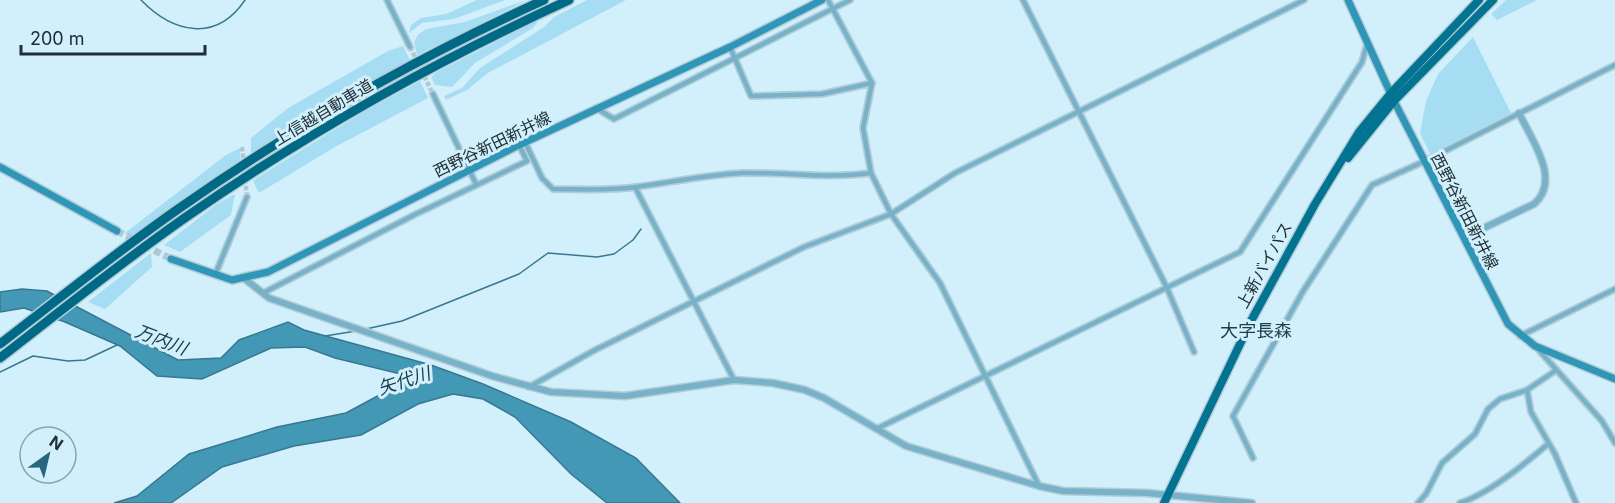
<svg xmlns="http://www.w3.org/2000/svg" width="1615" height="503" font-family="Inter,'Noto Sans JP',sans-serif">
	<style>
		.green { fill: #a7ddf3 }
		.water { fill: #4398b6; stroke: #38788f; stroke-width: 1.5 }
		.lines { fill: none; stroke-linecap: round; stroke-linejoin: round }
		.stream { stroke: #38788f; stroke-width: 1.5 }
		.minor-tunnel { stroke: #aec9d4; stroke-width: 4.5; stroke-dasharray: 4.5 2; stroke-linecap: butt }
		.secondary-tunnel { stroke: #aec9d4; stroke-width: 7; stroke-dasharray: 7 3.5; stroke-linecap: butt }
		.minor-casing { stroke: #b2cdd8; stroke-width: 8 }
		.tertiary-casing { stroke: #b2cdd8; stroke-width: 9 }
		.secondary-casing { stroke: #b2cdd8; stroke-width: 10 }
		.trunk-casing { stroke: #b2cdd8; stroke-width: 11 }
		.motorway-casing { stroke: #b2cdd8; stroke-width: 12 }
		.minor { stroke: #78b2c9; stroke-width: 4.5 }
		.tertiary { stroke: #78b2c9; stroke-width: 6 }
		.secondary { stroke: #2f96b8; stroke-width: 7 }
		.trunk { stroke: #027492; stroke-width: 8 }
		.motorway { stroke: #006985; stroke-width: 9 }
		.labels { text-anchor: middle; stroke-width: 6; stroke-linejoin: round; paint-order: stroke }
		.street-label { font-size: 16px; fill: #202f35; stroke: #d2f0fc }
		.neighbourhood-label { font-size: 18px; fill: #1c3d49; stroke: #d2f0fc }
		.water-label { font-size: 18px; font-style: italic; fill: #163c4a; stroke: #d2f0fc }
	</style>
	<rect width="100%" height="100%" fill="#d2f0fc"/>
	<!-- green -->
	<g class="green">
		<path d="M477 0H505L454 19 422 23 409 33 411 25 421 18 446 14Z"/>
		<path d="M526 0 515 6 417 55 414 42 418 35 426 29 465 22Z"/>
		<path d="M587 0H626L488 73 467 90 446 100 444 96 462 88 480 68 544 27 554 17Z"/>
		<path d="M1506 0H1537L1497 20 1491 14Z"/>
		<path d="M539 20 533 28 475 63 452 87 435 85 431 77 437 72Z"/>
		<path d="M1473 37 1511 113 1430 154 1420 133 1426 101 1438 74Z"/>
		<path d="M403 46 410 60 354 90 251 153V138L288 108 388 51Z"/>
		<path d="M420 81 428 98 335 147 259 193 253 181 263 174 360 114Z"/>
		<path d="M240 148V160L130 237 125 233 226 155Z"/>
		<path d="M235 194 231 215 180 252 164 245 217 204Z"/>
		<path d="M151 253 152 267 105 309 88 302Z"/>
	</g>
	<!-- water -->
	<path class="water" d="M22 289 47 291 178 360 221 358 239 340 288 322 304 330 431 365 483 384 571 422 636 458 680 503H607L571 474 515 417 483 399 453 394 418 404 361 435 294 446 222 467 171 503H114L137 496 189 454 277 427 346 413 413 377 335 358 305 347 271 348 202 379 157 376 120 346 65 322 24 308 0 312V292Z"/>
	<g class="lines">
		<!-- stream -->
		<g class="stream">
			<path d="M141 0C173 33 216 43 245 0"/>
			<path d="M366 329 402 321 519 274 548 253 597 257 614 254 633 240 641 229"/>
			<path d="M325 336 356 331"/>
			<path d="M0 372 33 356 68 361 85 360 117 345"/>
		</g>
		<!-- minor-tunnel -->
		<g class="minor-tunnel">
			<path d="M410 47 433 94"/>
			<path d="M242 147 247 197"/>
		</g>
		<!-- secondary-tunnel -->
		<path class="secondary-tunnel" d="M117 231 171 259"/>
		<defs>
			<g id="minor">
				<path d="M387 0 410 47"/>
				<path d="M828 0 872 83 863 128 871 173"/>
				<path d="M1023 0 1167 288 1194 352"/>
				<path d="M730 47 751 96 822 94 872 83"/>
				<path d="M433 94 476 184"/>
				<path d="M596 108 614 119 850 0"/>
				<path d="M525 142 542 178 553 189C581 189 609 191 637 187 672 182 706 175 742 173 785 172 828 179 871 173L891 214 940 283 1039 486"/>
				<path d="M635 187 734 380"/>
				<path d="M215 275 247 197"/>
				<path d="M263 293 414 215 527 161 519 145"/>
				<path d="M1520 336 1615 289"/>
				<path d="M1537 348 1602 421 1615 443"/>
				<path d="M529 387 595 350 804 247 891 214 955 173 1304 0"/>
				<path d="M1527 390 1531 412 1555 454 1576 503"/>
				<path d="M876 429 1240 252 1362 62 1367 44"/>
				<path d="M1253 458 1233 416 1302 293 1372 185 1425 161 1615 65"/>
				<path d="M1418 503 1426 494 1442 463 1475 434 1488 409 1500 399 1527 390 1555 371"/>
				<path d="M1460 503C1487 494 1526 463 1548 444"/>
			</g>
			<g id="tertiary">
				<path d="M1465 237 1534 204C1562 180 1531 139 1519 113"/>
				<path d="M245 279 269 298 492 376 551 392 625 396 734 380 773 383 805 390 824 398 906 446 1039 486 1063 491 1147 493 1252 503"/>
			</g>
			<g id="secondary">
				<path d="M1348 0 1394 101 1508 324 1535 346 1615 379"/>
				<path d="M0 167 117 231"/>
				<path d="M171 259 232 280 268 272 519 145 730 47 822 0"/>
			</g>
			<g id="trunk">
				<path d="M1348 158 1394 101 1493 0"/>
				<path d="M1164 503 1251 321 1315 204 1359 132 1391 93 1479 0"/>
			</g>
			<g id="motorway">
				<path d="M0 344C60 298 119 250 181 207 295 127 416 58 544 0"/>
				<path d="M0 358C62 310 124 260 189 215 309 132 436 61 569 0"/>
			</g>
		</defs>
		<!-- minor casing -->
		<use href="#minor" class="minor-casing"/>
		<!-- tertiary casing -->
		<use href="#tertiary" class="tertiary-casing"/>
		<!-- secondary casing -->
		<use href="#secondary" class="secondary-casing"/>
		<!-- trunk casing -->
		<use href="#trunk" class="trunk-casing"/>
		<!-- motorway casing -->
		<use href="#motorway" class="motorway-casing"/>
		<!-- minor -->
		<use href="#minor" class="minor"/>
		<!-- tertiary -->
		<use href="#tertiary" class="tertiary"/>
		<!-- secondary -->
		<use href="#secondary" class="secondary"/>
		<!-- trunk -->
		<use href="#trunk" class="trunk"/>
		<!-- motorway -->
		<use href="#motorway" class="motorway"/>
	</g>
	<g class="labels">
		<!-- street labels -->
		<g class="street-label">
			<text transform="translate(323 112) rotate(-31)" y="6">上信越自動車道</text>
			<text transform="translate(492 144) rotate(-26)" y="6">西野谷新田新井線</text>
			<text transform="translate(1465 211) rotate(63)" y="6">西野谷新田新井線</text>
			<text transform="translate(1264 265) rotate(-61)" y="6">上新バイパス</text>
		</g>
		<!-- neighbourhood labels -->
		<g class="neighbourhood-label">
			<text x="1256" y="337">大字長森</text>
		</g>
		<!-- water labels -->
		<g class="water-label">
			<text transform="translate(161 340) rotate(21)" y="6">万内川</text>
			<text transform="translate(404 381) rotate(-18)" y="6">矢代川</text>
		</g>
	</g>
	<!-- north arrow -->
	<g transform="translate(48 455) rotate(34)"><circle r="28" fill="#d2f0fc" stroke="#8ba3ac" stroke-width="1.5"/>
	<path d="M0-4.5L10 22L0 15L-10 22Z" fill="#27667c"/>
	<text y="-9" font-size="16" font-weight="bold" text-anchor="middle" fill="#202f35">N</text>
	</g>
	<!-- scale -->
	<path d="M21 45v9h184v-9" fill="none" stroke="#202f35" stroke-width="3"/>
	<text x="30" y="45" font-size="18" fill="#202f35" stroke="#d2f0fc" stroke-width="4.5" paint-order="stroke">200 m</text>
</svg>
